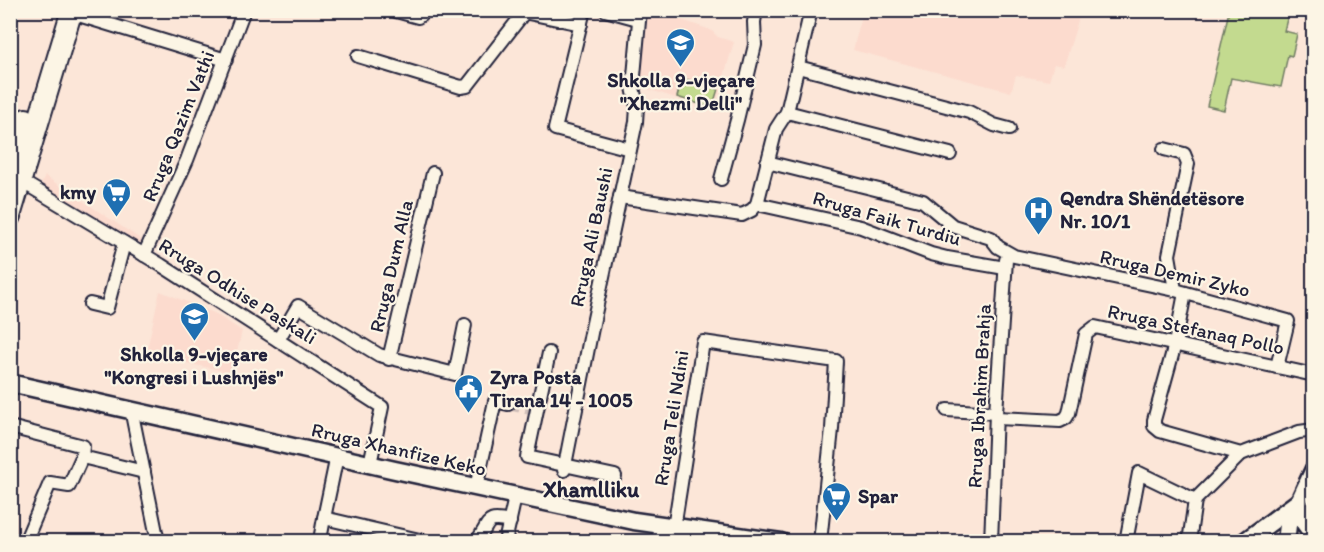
<svg xmlns="http://www.w3.org/2000/svg" width="1324" height="552" font-family="Itim,sans-serif">
	<style>
		.built { fill: #fcdbce }
		.green { fill: #c3da8f; stroke: #727e65; stroke-width: 1.5 }
		.lines { fill: none; stroke-linecap: round; stroke-linejoin: round }
		.street-tunnel { stroke: #d0bfb9; stroke-width: 12; stroke-dasharray: 12 6; stroke-linecap: butt }
		.street-casing { stroke: #22223b; stroke-width: 16 }
		.secondary-casing { stroke: #22223b; stroke-width: 21 }
		.primary-casing { stroke: #22223b; stroke-width: 24 }
		.street { stroke: #fcf5e5; stroke-width: 12 }
		.secondary { stroke: #fcf5e5; stroke-width: 16 }
		.primary { stroke: #fcf5e5; stroke-width: 20 }
		.labels { text-anchor: middle; stroke-width: 4.5; stroke-linejoin: round; paint-order: stroke }
		.poi-label { font-size: 20px; font-weight: bold; fill: #22223b; stroke: #fcf5e5; text-anchor: start }
		.street-label { font-size: 20px; fill: #22223b; stroke: #fcf5e5 }
		.quarter-label { font-size: 22px; font-weight: bold; fill: #22223b; stroke: #fcf5e5 }
	</style>
	<rect width="100%" height="100%" fill="#fce6d8"/>
	<filter id="ink" filterUnits="userSpaceOnUse"><feTurbulence type="fractalNoise" baseFrequency=".0167" numOctaves="2"/><feDisplacementMap in="SourceGraphic" scale="12" xChannelSelector="R" yChannelSelector="G"/><feConvolveMatrix kernelMatrix="1 2 1 2 8 2 1 2 1" color-interpolation-filters="sRGB"/></filter>
	<g filter="url(#ink)">
		<!-- built -->
		<g class="built">
			<path d="M643 11H655L711 30 718 37 734 42 714 110 647 89 635 82Z"/>
			<path d="M863 11V10L1081 11 1064 66 1054 64 1049 81 1016 75 1011 92 853 50Z"/>
			<path d="M45 176 142 240 139 247 40 187Z"/>
			<path d="M160 291 214 313 242 331 232 373 146 354Z"/>
		</g>
		<!-- green -->
		<g class="green">
			<path d="M1229 11H1289L1284 31 1297 34 1292 56 1288 55 1281 87 1231 78 1224 110 1207 106Z"/>
			<path d="M682 78 718 89 712 108 677 97Z"/>
		</g>
		<g class="lines">
			<!-- street-tunnel -->
			<path class="street-tunnel" d="M508 404 530 409"/>
			<defs>
				<g id="street">
					<path d="M514 10 581 24"/>
					<path d="M584 10 555 129 630 149"/>
					<path d="M605 10 638 19"/>
					<path d="M396 11 418 17 427 10"/>
					<path d="M72 13 226 60"/>
					<path d="M358 56 461 87 467 86 526 10"/>
					<path d="M798 67 969 112 994 125 1009 129"/>
					<path d="M787 112 950 154"/>
					<path d="M1164 149 1184 154 1188 164 1169 255 1175 290"/>
					<path d="M767 162 923 201 953 226 991 238 998 247 1014 256 1175 290 1288 321 1277 367"/>
					<path d="M721 179 737 120 755 45 754 22 756 10"/>
					<path d="M21 181 161 265 382 407 370 464"/>
					<path d="M620 197 742 215 752 210 757 204 861 227 931 254 947 258 1005 268"/>
					<path d="M757 204 776 129 787 112 811 10"/>
					<path d="M144 255 187 160 244 10"/>
					<path d="M1185 293 1175 344 1154 420V426L1160 431 1241 454"/>
					<path d="M90 304 107 308 124 243"/>
					<path d="M278 340 298 306 379 355 455 374 465 325"/>
					<path d="M549 353 527 457 615 476"/>
					<path d="M389 359 433 173"/>
					<path d="M131 409 158 542"/>
					<path d="M947 410 996 413"/>
					<path d="M996 418 1060 421 1066 418 1069 413 1086 334 1095 327 1314 375"/>
					<path d="M10 427 83 446 82 457 144 472"/>
					<path d="M337 456 324 518 428 542"/>
					<path d="M564 470 592 328 636 122 637 107 633 87 640 10"/>
					<path d="M476 488 495 401 508 404"/>
					<path d="M556 505 559 490"/>
					<path d="M674 528 703 342 836 361 832 429 820 542"/>
					<path d="M25 542 50 483 69 486 82 457"/>
					<path d="M322 542 320 540 324 518"/>
					<path d="M476 542C491 523 484 516 510 522"/>
					<path d="M505 542 515 497"/>
					<path d="M656 542 663 527"/>
					<path d="M991 542 996 413 1006 260"/>
					<path d="M1126 542 1139 473 1195 500"/>
					<path d="M1189 542 1195 500 1241 454 1299 432 1314 430"/>
				</g>
				<g id="secondary">
					<path d="M10 383 395 470 634 521 781 542"/>
					<path d="M1299 502 1303 521 1314 536"/>
					<path d="M1244 542 1298 502"/>
					<path d="M1286 542 1288 525 1314 469"/>
				</g>
				<g id="primary">
					<path d="M10 169 26 119"/>
					<path d="M10 216 72 10"/>
				</g>
			</defs>
			<!-- street casing -->
			<use href="#street" class="street-casing"/>
			<!-- secondary casing -->
			<use href="#secondary" class="secondary-casing"/>
			<!-- primary casing -->
			<use href="#primary" class="primary-casing"/>
			<!-- street -->
			<use href="#street" class="street"/>
			<!-- secondary -->
			<use href="#secondary" class="secondary"/>
			<!-- primary -->
			<use href="#primary" class="primary"/>
		</g>
	</g>
	<!-- icons -->
	<defs>
		<symbol id="school-pin" viewBox="-11 -11 22 30"><path d="M0 17L-7.5 6A9.5 9.5 0 1 1 7.5 6Z" fill="#1f6fb2" stroke="#fcf5e5"/><path d="M0-5L7-2L0 1L-7-2ZM-4 1L0 2.5L4 1V4Q0 6-4 4Z" fill="#fff"/></symbol>
		<symbol id="supermarket-pin" viewBox="-11 -11 22 30"><path d="M0 17L-7.5 6A9.5 9.5 0 1 1 7.5 6Z" fill="#1f6fb2" stroke="#fcf5e5"/><path d="M-6-5.5h2.5l.6 2H6L4.5 2H-2.5L-4.4-4H-6ZM-1.5 3.2a1.3 1.3 0 1 0 .1 0ZM3 3.2a1.3 1.3 0 1 0 .1 0Z" fill="#fff"/></symbol>
		<symbol id="hospital-pin" viewBox="-11 -11 22 30"><path d="M0 17L-7.5 6A9.5 9.5 0 1 1 7.5 6Z" fill="#1f6fb2" stroke="#fcf5e5"/><path d="M-5-5h3v3.5h4V-5h3V5h-3V1.5h-4V5h-3Z" fill="#fff"/></symbol>
		<symbol id="civic-pin" viewBox="-11 -11 22 30"><path d="M0 17L-7.5 6A9.5 9.5 0 1 1 7.5 6Z" fill="#1f6fb2" stroke="#fcf5e5"/><path d="M-.6-6.5H3V-4.5H.6V-3L4-1V1h2V6H-6V1h2V-1L-.6-3ZM-1.2 2.5V6h2.4V2.5Z" fill="#fff"/></symbol>
	</defs>
	<g fill-rule="evenodd">
		<use href="#school-pin" x="664" y="26" width="33" height="45"/>
		<use href="#supermarket-pin" x="100" y="176" width="33" height="45"/>
		<use href="#hospital-pin" x="1022" y="194" width="33" height="45"/>
		<use href="#school-pin" x="178" y="300" width="33" height="45"/>
		<use href="#civic-pin" x="452" y="372" width="33" height="45"/>
		<use href="#supermarket-pin" x="820" y="480" width="33" height="45"/>
	</g>
	<g class="labels">
		<!-- poi labels -->
		<g class="poi-label">
			<text x="681" y="87" text-anchor="middle">Shkolla 9-vjeçare<tspan x="681" dy="23">"Xhezmi Delli"</tspan></text>
			<text x="96" y="199" text-anchor="end">kmy</text>
			<text x="1060" y="205">Qendra Shëndetësore<tspan x="1060" dy="23">Nr. 10/1</tspan></text>
			<text x="194" y="361" text-anchor="middle">Shkolla 9-vjeçare<tspan x="194" dy="23">"Kongresi i Lushnjës"</tspan></text>
			<text x="490" y="384">Zyra Posta<tspan x="490" dy="23">Tirana 14 - 1005</tspan></text>
			<text x="858" y="503">Spar</text>
		</g>
		<!-- street labels -->
		<g class="street-label">
			<text transform="translate(178 126) rotate(-68)" y="7">Rruga Qazim Vathi</text>
			<text transform="translate(887 218) rotate(16)" y="7">Rruga Faik Turdiu</text>
			<text transform="translate(591 237) rotate(-78)" y="7">Rruga Ali Baushi</text>
			<text transform="translate(391 266) rotate(-77)" y="7">Rruga Dum Alla</text>
			<text transform="translate(1175 273) rotate(13)" y="7">Rruga Demir Zyko</text>
			<text transform="translate(238 291) rotate(32)" y="7">Rruga Odhise Paskali</text>
			<text transform="translate(1196 329) rotate(12)" y="7">Rruga Stefanaq Pollo</text>
			<text transform="translate(979 396) rotate(-87)" y="7">Rruga Ibrahim Brahja</text>
			<text transform="translate(671 418) rotate(-81)" y="7">Rruga Teli Ndini</text>
			<text transform="translate(399 449) rotate(13)" y="7">Rruga Xhanfize Keko</text>
		</g>
		<!-- quarter labels -->
		<g class="quarter-label">
			<text x="591" y="497">Xhamlliku</text>
		</g>
	</g>
	<!-- margin -->
	<rect width="1324" height="552" fill="none" stroke="#fcf5e5" stroke-width="36"/>
	<rect x="18" y="18" width="1288" height="516" fill="none" stroke="#22223b" stroke-width="2" filter="url(#ink)"/>
</svg>
